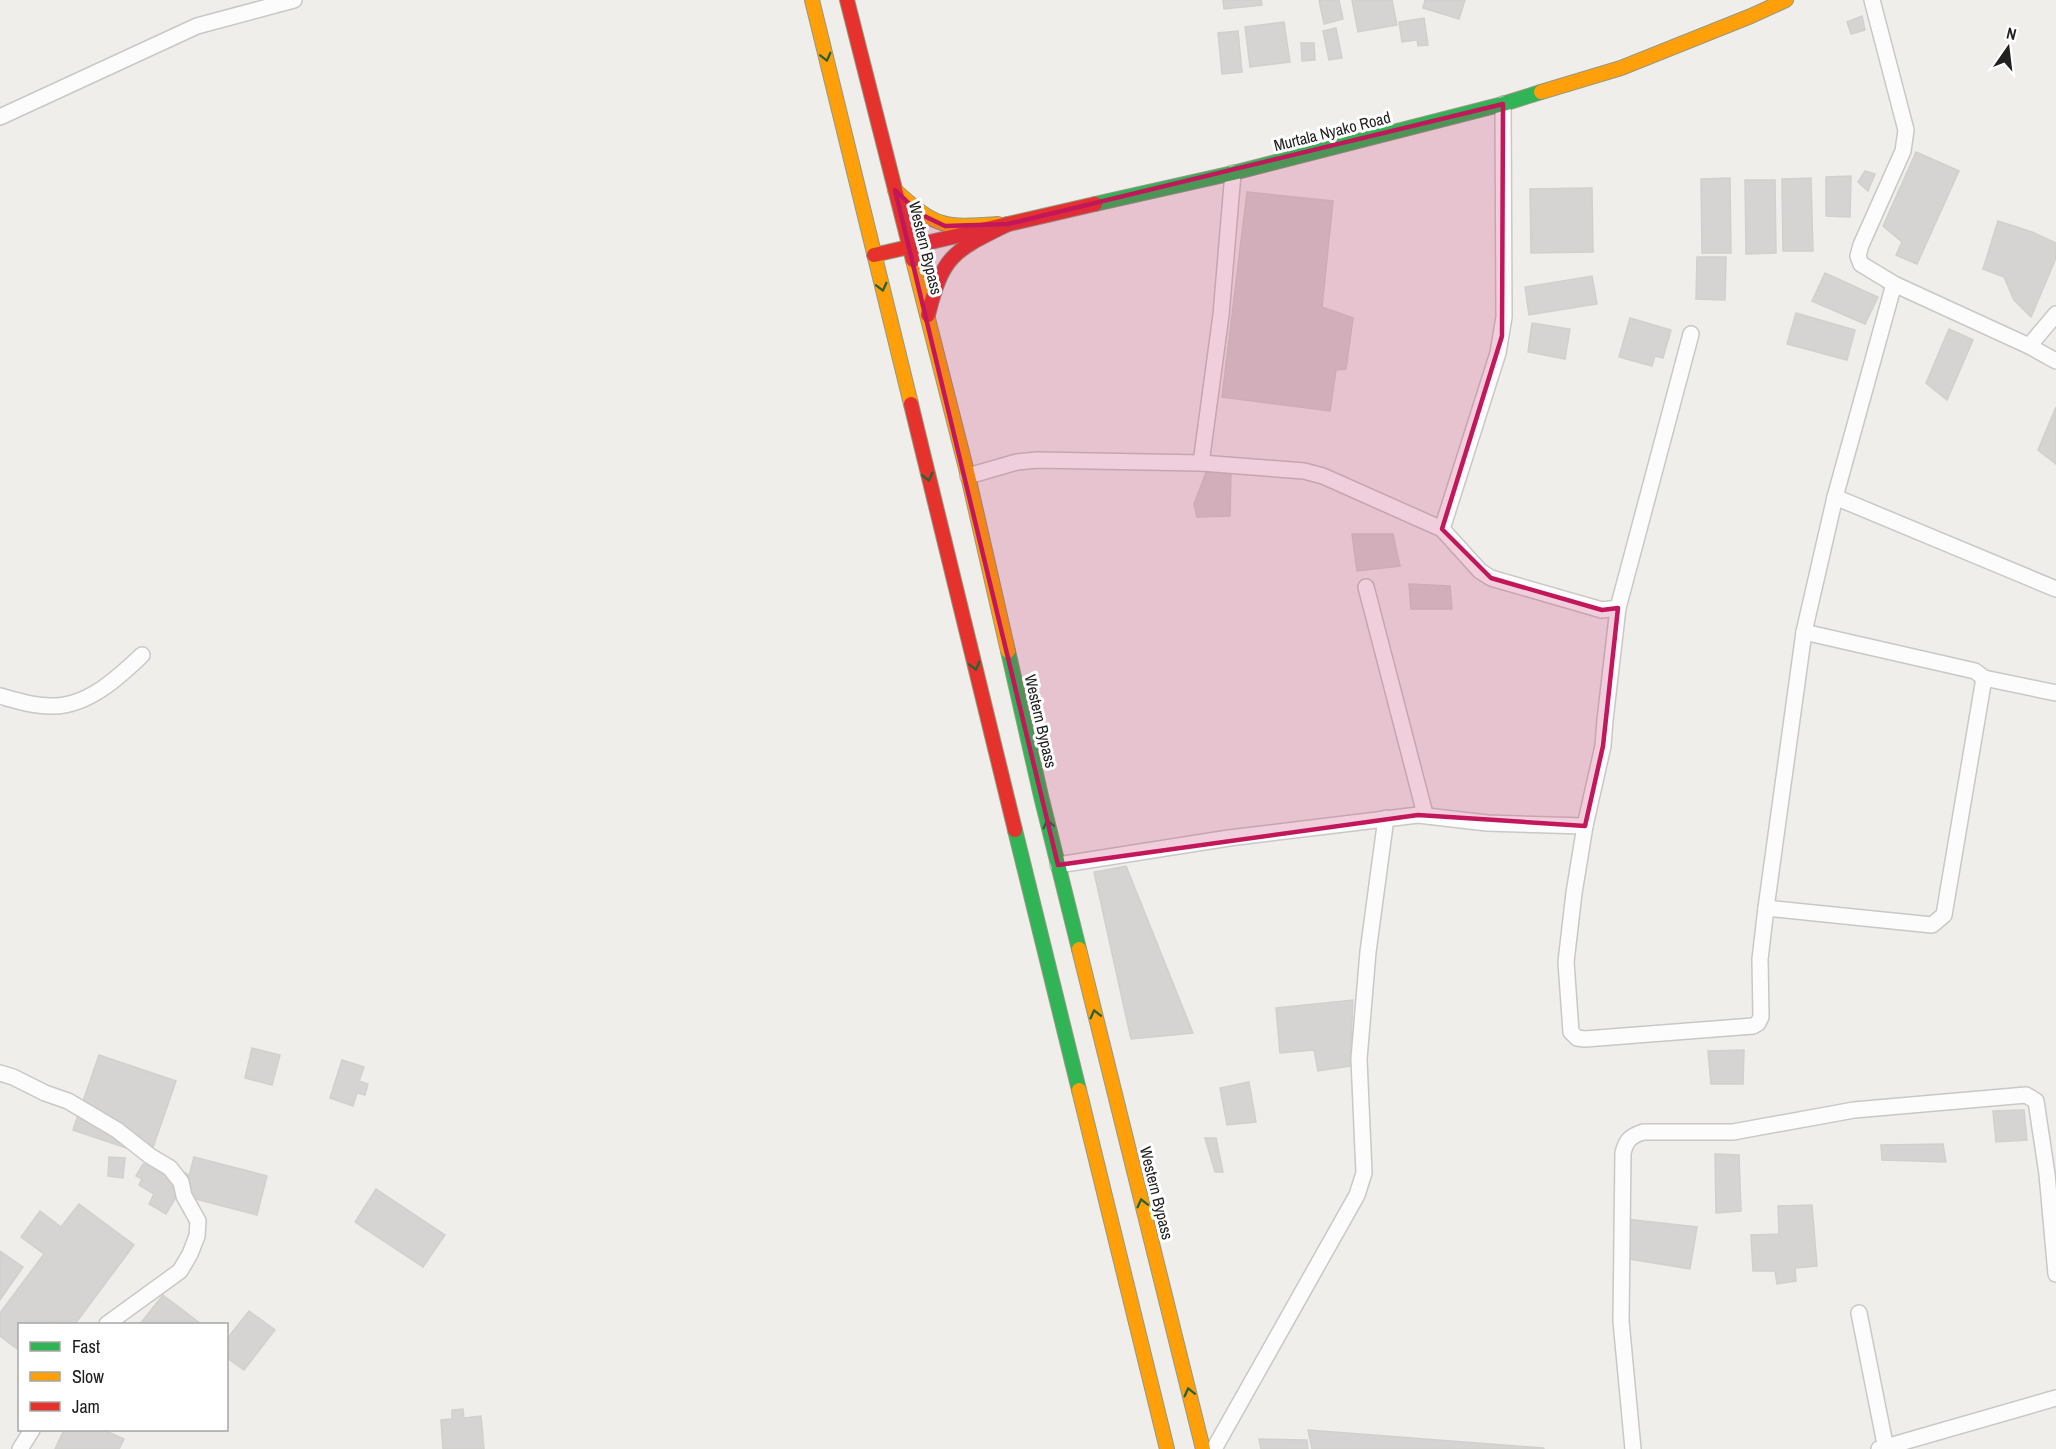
<svg xmlns="http://www.w3.org/2000/svg" width="2056" height="1449" font-family="'Archivo Narrow',sans-serif">
	<style>
		.building { fill: #d6d4d2; stroke: #d2d0cc; stroke-width: 1.5 }
		.lines { fill: none; stroke-linecap: round; stroke-linejoin: round }
		.street-casing { stroke: #c8c8c6; stroke-width: 18 }
		.fast-casing { stroke: #949983; stroke-width: 16 }
		.slow-casing { stroke: #949983; stroke-width: 16 }
		.jam-casing { stroke: #949983; stroke-width: 16 }
		.street { stroke: #fdfcfc; stroke-width: 15 }
		.fast { stroke: #30b455; stroke-width: 14 }
		.slow { stroke: #ff9f0a; stroke-width: 14 }
		.jam { stroke: #e5322d; stroke-width: 14 }
		.oneway { stroke: #286338 }
		.marked { fill: #c2185b; fill-opacity: 0.2; stroke: #c2185b; stroke-width: 4.5; stroke-linejoin: round }
		.labels { text-anchor: middle; stroke-width: 6; stroke-linejoin: round; paint-order: stroke }
		.street-label { font-size: 16px; fill: #212121; stroke: #fff }
	</style>
	<rect width="100%" height="100%" fill="#efeeeb"/>
	<!-- building -->
	<g class="building">
		<path d="M1223 0H1261L1262 5 1224 9Z"/>
		<path d="M1319 0H1339L1343 19 1324 24Z"/>
		<path d="M1352 0H1392L1397 25 1358 32Z"/>
		<path d="M1425 0H1465L1459 19 1423 8Z"/>
		<path d="M1862 16 1865 30 1851 34 1847 22Z"/>
		<path d="M1424 18 1428 45 1418 46 1417 40 1402 42 1399 22Z"/>
		<path d="M1284 22 1290 62 1250 67 1245 27Z"/>
		<path d="M1336 28 1342 58 1329 60 1323 31Z"/>
		<path d="M1238 31 1242 72 1222 74 1218 33Z"/>
		<path d="M1301 43H1314L1315 60 1302 61Z"/>
		<path d="M1916 152 1959 171 1917 264 1896 255 1902 242 1883 226Z"/>
		<path d="M1865 171 1875 174 1868 191 1858 182Z"/>
		<path d="M1851 176 1850 217 1826 216V177Z"/>
		<path d="M1730 178 1731 253H1702L1701 179Z"/>
		<path d="M1811 178 1813 251H1783L1782 179Z"/>
		<path d="M1745 180H1775L1776 253 1746 254Z"/>
		<path d="M1592 188 1593 252 1531 253 1530 189Z"/>
		<path d="M1247 192 1333 201 1322 307 1353 318 1346 369 1336 370 1330 411 1222 397Z"/>
		<path d="M1998 221 2032 232 2056 243V258L2031 317 2014 300 2004 277 1983 269Z"/>
		<path d="M1697 257H1726L1725 300 1696 299Z"/>
		<path d="M1825 273 1878 297 1865 324 1812 301Z"/>
		<path d="M1592 276 1597 304 1529 315 1525 287Z"/>
		<path d="M1796 313 1855 330 1847 360 1787 344Z"/>
		<path d="M1630 318 1671 330 1663 358 1655 356 1652 366 1619 357Z"/>
		<path d="M1532 323 1570 329 1565 359 1528 352Z"/>
		<path d="M1949 329 1973 340 1947 400 1926 383Z"/>
		<path d="M2056 407V464L2038 450Z"/>
		<path d="M1207 470 1231 473 1230 516 1197 517 1194 504Z"/>
		<path d="M1352 534H1393L1400 566 1357 571Z"/>
		<path d="M1409 584 1450 586 1452 609H1411Z"/>
		<path d="M1126 866 1193 1033 1131 1039 1094 872Z"/>
		<path d="M1353 1000 1350 1066 1318 1071 1314 1050 1280 1053 1276 1008Z"/>
		<path d="M252 1048 280 1055 272 1085 245 1078Z"/>
		<path d="M1744 1050 1743 1084H1711L1708 1051Z"/>
		<path d="M99 1055 176 1081 150 1156 73 1130Z"/>
		<path d="M342 1060 364 1067 359 1081 368 1084 365 1095 357 1093 353 1106 330 1098Z"/>
		<path d="M1249 1082 1256 1122 1227 1125 1220 1088Z"/>
		<path d="M2024 1110 2027 1140 1996 1142 1993 1111Z"/>
		<path d="M1205 1138H1216L1223 1172H1215Z"/>
		<path d="M1943 1144 1946 1162 1882 1160 1881 1145Z"/>
		<path d="M1715 1154 1739 1155 1741 1211 1716 1213Z"/>
		<path d="M109 1157 125 1158 123 1178 108 1176Z"/>
		<path d="M194 1157 267 1176 257 1215 184 1196Z"/>
		<path d="M168 1163 189 1175 166 1214 149 1204 154 1194 139 1185 142 1179 136 1176 143 1164 163 1166Z"/>
		<path d="M376 1189 445 1235 423 1267 355 1222Z"/>
		<path d="M79 1204 134 1245 75 1324H61L49 1321 47 1324H20V1351L0 1336V1313L44 1254 21 1237 40 1211 61 1227Z"/>
		<path d="M1812 1205 1817 1266 1795 1268 1796 1281 1777 1284 1775 1271H1753L1751 1235 1779 1234 1778 1206Z"/>
		<path d="M1625 1219 1697 1227 1690 1269 1629 1259Z"/>
		<path d="M0 1251 23 1267 0 1300Z"/>
		<path d="M163 1295 201 1324H140Z"/>
		<path d="M249 1311 275 1330 244 1370 226 1357V1340Z"/>
		<path d="M463 1409 464 1418 481 1416 484 1449H443L441 1420 452 1419V1410Z"/>
		<path d="M64 1430H104L124 1439 119 1449H55Z"/>
		<path d="M1308 1430 1543 1448 1544 1449H1312Z"/>
		<path d="M1259 1439 1307 1440 1308 1449H1261Z"/>
	</g>
	<g class="lines">
		<defs>
			<g id="street">
				<path d="M1872 0 1906 130 1903 151 1861 245 1858 256 1861 264 1894 284 2029 346 2056 361"/>
				<path d="M0 117 197 26 294 0"/>
				<path d="M1691 334 1618 608 1605 720 1603 746 1585 826 1574 893 1566 962 1571 1032 1577 1038 1585 1039 1753 1026 1758 1023 1761 1017 1760 959 1766 908 1804 632 1835 497 1894 284"/>
				<path d="M2029 346 2056 314"/>
				<path d="M1201 463 1221 315 1233 173"/>
				<path d="M968 476 1017 462 1037 460 1201 463 1304 471 1323 476 1442 529 1480 571 1491 578 1602 610 1618 608"/>
				<path d="M1835 497 2056 589"/>
				<path d="M1442 529 1498 353 1504 317 1503 104"/>
				<path d="M1366 587 1425 814"/>
				<path d="M1804 632 1975 671 1984 678 2056 693"/>
				<path d="M0 696C18 701 37 707 55 706 89 705 119 677 142 655"/>
				<path d="M1058 865 1229 838 1418 815 1487 823 1585 826"/>
				<path d="M1766 908 1932 925 1944 915 1984 678"/>
				<path d="M0 1073 13 1077 45 1093 68 1101 117 1130 150 1156 170 1168 181 1182 184 1196 198 1221 197 1236 190 1254 180 1271 107 1324"/>
				<path d="M1859 1313 1886 1449"/>
				<path d="M20 1449 32 1430"/>
				<path d="M1214 1449 1357 1195 1364 1173 1359 1059 1368 952 1386 818"/>
				<path d="M1633 1449 1621 1321 1623 1153C1626 1140 1631 1136 1643 1132H1733L1854 1110 2026 1095 2036 1101 2047 1174 2056 1274"/>
				<path d="M1879 1449 2056 1398"/>
			</g>
			<g id="fast">
				<path d="M1095 204 1233 173 1503 104 1541 92"/>
				<path d="M1008 651 1041 796 1079 949"/>
				<path d="M1015 830 1079 1090"/>
			</g>
			<g id="slow">
				<path d="M812 0 911 404"/>
				<path d="M1541 92 1621 68 1751 16 1786 0"/>
				<path d="M895 190C936 228 944 228 998 224"/>
				<path d="M913 260 968 476 1008 651"/>
				<path d="M1079 949 1203 1449"/>
				<path d="M1079 1090 1167 1449"/>
			</g>
			<g id="jam">
				<path d="M847 0 913 260"/>
				<path d="M874 255 1095 204"/>
				<path d="M928 315C943 254 954 251 1008 224"/>
				<path d="M911 404 1015 830"/>
			</g>
		</defs>
		<!-- street casing -->
		<use href="#street" class="street-casing"/>
		<!-- fast casing -->
		<use href="#fast" class="fast-casing"/>
		<!-- slow casing -->
		<use href="#slow" class="slow-casing"/>
		<!-- jam casing -->
		<use href="#jam" class="jam-casing"/>
		<!-- street -->
		<use href="#street" class="street"/>
		<!-- fast -->
		<use href="#fast" class="fast"/>
		<!-- slow -->
		<use href="#slow" class="slow"/>
		<!-- jam -->
		<use href="#jam" class="jam"/>
	</g>
	<!-- one-way arrows -->
	<defs><path id="oneway-chevron" d="M-2-3.5L2.5 0L-2 3.5" fill="none" stroke-width="1.6" stroke-linecap="round" stroke-linejoin="round" transform="scale(1.5)"/></defs>
	<g class="oneway">
		<use href="#oneway-chevron" transform="translate(826 57) rotate(76)"/>
		<use href="#oneway-chevron" transform="translate(882 287) rotate(76)"/>
		<use href="#oneway-chevron" transform="translate(928 477) rotate(76)"/>
		<use href="#oneway-chevron" transform="translate(975 666) rotate(76)"/>
		<use href="#oneway-chevron" transform="translate(1048 824) rotate(-104)"/>
		<use href="#oneway-chevron" transform="translate(1095 1014) rotate(-104)"/>
		<use href="#oneway-chevron" transform="translate(1142 1203) rotate(-104)"/>
		<use href="#oneway-chevron" transform="translate(1189 1392) rotate(-104)"/>
	</g>
	<!-- marked area -->
	<path class="marked" d="M1503 104 1502 336 1442 529 1491 578 1602 610 1618 608 1603 746 1585 826 1418 815 1058 865 895 190 920 214 945 226 1008 224Z"/>
	<g class="labels">
		<!-- street labels -->
		<g class="street-label">
			<text transform="translate(1332 131) rotate(-14)" y="6">Murtala Nyako Road</text>
			<text transform="translate(926 248) rotate(76)" y="6">Western Bypass</text>
			<text transform="translate(1041 721) rotate(77)" y="6">Western Bypass</text>
			<text transform="translate(1157 1193) rotate(76)" y="6">Western Bypass</text>
		</g>
	</g>
	<!-- legend -->
	<rect x="18" y="1323" width="210" height="108" fill="#ffffff" stroke="#a6a6a6" stroke-width="1.5"/>
	<rect x="30" y="1342" width="30" height="9" fill="#30b455" stroke="#a6a6a6" stroke-width="1.5"/>
	<text x="72" y="1353" font-size="18" fill="#212121">Fast</text>
	<rect x="30" y="1372" width="30" height="9" fill="#ff9f0a" stroke="#a6a6a6" stroke-width="1.5"/>
	<text x="72" y="1383" font-size="18" fill="#212121">Slow</text>
	<rect x="30" y="1402" width="30" height="9" fill="#e5322d" stroke="#a6a6a6" stroke-width="1.5"/>
	<text x="72" y="1413" font-size="18" fill="#212121">Jam</text>
	<!-- north arrow -->
	<g transform="translate(2008 48) rotate(14)" stroke="#ffffff" stroke-width="4.5" paint-order="stroke">
	<path d="M0-4.5L10 22L0 15L-10 22Z" fill="#212121"/>
	<text y="-9" font-size="16" font-weight="bold" text-anchor="middle" fill="#212121">N</text>
	</g>
</svg>
